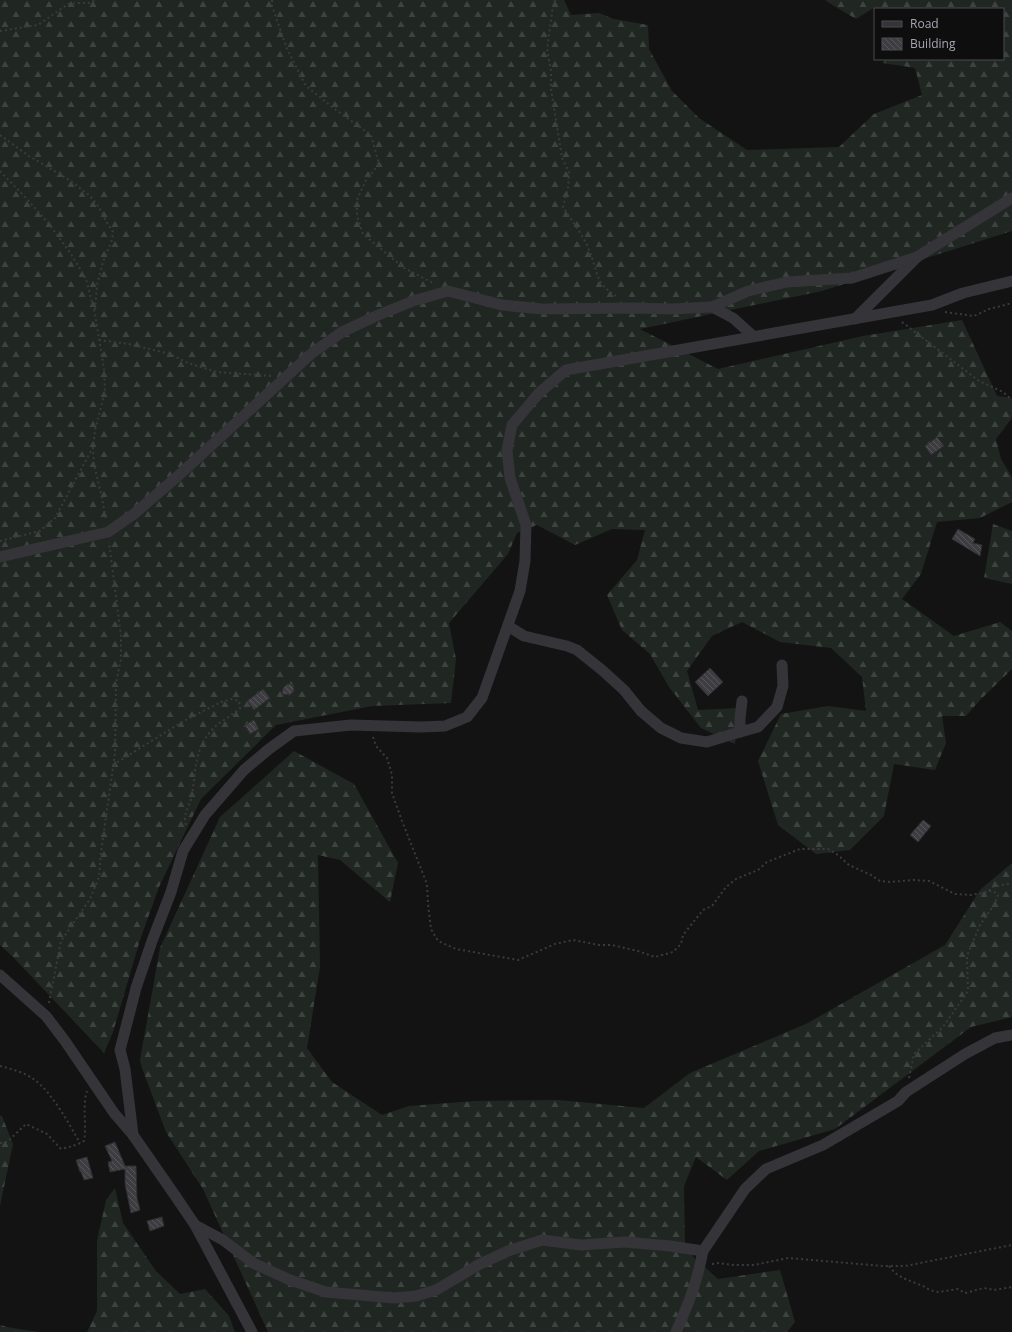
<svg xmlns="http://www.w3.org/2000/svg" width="1012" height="1332" font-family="'Open Sans',sans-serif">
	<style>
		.forest { fill: url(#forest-firs) }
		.building { fill: url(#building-back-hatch); stroke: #2e2d30 }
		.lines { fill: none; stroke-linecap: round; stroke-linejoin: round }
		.path { stroke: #3a3a40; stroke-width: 2; stroke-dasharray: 2 3; stroke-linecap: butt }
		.minor { stroke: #353439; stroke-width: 11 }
	</style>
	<defs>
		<pattern id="forest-firs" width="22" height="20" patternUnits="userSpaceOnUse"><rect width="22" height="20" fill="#202722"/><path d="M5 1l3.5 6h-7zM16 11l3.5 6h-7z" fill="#3d4340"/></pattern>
		<pattern id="building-back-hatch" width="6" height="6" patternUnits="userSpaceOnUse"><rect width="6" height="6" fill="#3e3d41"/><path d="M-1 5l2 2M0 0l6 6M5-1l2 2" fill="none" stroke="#57565a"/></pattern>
	</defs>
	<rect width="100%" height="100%" fill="#131314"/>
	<!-- forest -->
	<g class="forest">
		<path d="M0 0H564L571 15 599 13 614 19 648 25 649 49 672 91 699 118 747 150 839 147 874 114 922 95 915 68 883 63 884 59H1003V9H877L875 7 856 19 826 1V0H1012V231L822 291 640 329 718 369 863 336 962 320 997 396 1012 398V418L996 439 1001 459 1012 477V502L980 518 937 522 921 574 902 599 954 636 1000 622 1012 631V669L981 699 966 716H942L946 743 935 770 894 764 884 816 850 850 816 854 778 825 758 761 781 714 828 706 866 711 862 677 831 648 780 642 742 622 712 636 687 671 698 710 740 708 735 744 701 728 669 687 650 654 622 630 607 595 637 560 645 530 612 529 575 545 537 525 517 533 508 554 449 623 456 659 451 703 372 706 276 725 201 799 159 887 140 940 113 1032 104 1053 13 957 0 945Z"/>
		<path d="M993 524 1012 531V584L984 578Z"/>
		<path d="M294 751 354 784 398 863 390 902 340 860 318 855 320 967 307 1048 332 1082 382 1115 409 1106 475 1101 558 1100 644 1108 690 1073 806 1024 945 945 980 890 1012 863V1017L971 1027 835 1129 759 1151 727 1180 696 1157 684 1186 685 1249 718 1279 780 1270 795 1322 787 1332H268L203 1189 166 1132 142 1068 140 1060 160 948 220 817Z"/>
		<path d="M0 1116H2L13 1144 0 1206Z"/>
		<path d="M115 1188 123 1223 156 1271 180 1294 205 1289 229 1316 235 1332H87L97 1311V1241L106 1200Z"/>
		<path d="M0 1325 7 1327 38 1332H0Z"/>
	</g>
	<!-- building -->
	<g class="building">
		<path d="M937 437 944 446 931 455 925 446Z"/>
		<path d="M958 529 975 539 973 543 982 545 980 556 952 539Z"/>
		<path d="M710 668 723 682 708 696 695 682Z"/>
		<path d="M287 684 293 685 294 691 290 695 282 694 283 688Z"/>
		<path d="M263 689 270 698 254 710 247 701Z"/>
		<path d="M254 720 259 729 250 734 245 725Z"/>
		<path d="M923 820 931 826 918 842 910 835Z"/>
		<path d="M115 1142 125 1166H136L137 1198 140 1210 131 1213 125 1184V1169L110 1172 108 1162 112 1161 105 1146Z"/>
		<path d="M87 1157 93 1178 84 1180 81 1172H80L76 1160Z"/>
		<path d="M162 1217 164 1226 150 1231 147 1221Z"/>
	</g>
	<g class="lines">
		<!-- path -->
		<g class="path">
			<path d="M272 0V6L287 49 306 86 336 110 371 135 379 164 366 180 357 200V216L363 234 404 268 435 284"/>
			<path d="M555 0 553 6 547 49 551 71V89L562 158 569 172 568 189 563 207C571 220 584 236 589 250 598 271 594 282 616 296"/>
			<path d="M0 31 38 25 68 4 79 3H89L96 0"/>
			<path d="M0 135 29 156 71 181 90 196 99 207 106 221 113 232 112 240 103 262 97 285 95 311"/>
			<path d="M0 171 27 199 49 224 71 254 86 279 95 314 104 369 105 392 95 430 93 448 94 464 102 498 106 520"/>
			<path d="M945 312 974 316 989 309 1012 303"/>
			<path d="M902 322 979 381 1003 392 1012 400"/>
			<path d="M99 340 129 344 170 354 188 363 217 372 272 376"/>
			<path d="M0 541 40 531 55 518 92 449"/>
			<path d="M373 737 376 746 387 758 392 775V793L402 821 427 884 428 904 431 929 438 941 456 949 518 960 555 944 573 940 599 945H612L638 951 655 957 673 952 681 944 683 935 703 910 712 906 726 887 736 879 758 870 767 862 800 849H828L838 855 849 865 871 875 880 881 890 882 913 880 929 881 955 894 971 895 988 892 992 887 1012 883"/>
			<path d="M113 765 182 722 221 702 231 699 239 701 240 708C231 717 218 722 211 731 195 748 195 774 192 796 190 805 182 816 186 825"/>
			<path d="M49 1003 61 941 90 899 99 877 101 852 115 753 116 683 121 659V636L109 542"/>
			<path d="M0 1066C11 1069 23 1072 32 1078 51 1090 69 1124 80 1143"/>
			<path d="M909 1078 914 1054 943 1027 968 991 967 956 980 925 994 905 998 895 993 891H989"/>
			<path d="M0 1143 7 1142 26 1124 47 1134 61 1149C70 1147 77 1145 84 1141 87 1124 82 1106 87 1091"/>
			<path d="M712 1264 719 1263 733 1265H754L788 1258 883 1266H905L1012 1245"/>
			<path d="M889 1266 895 1273 903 1278 923 1286 930 1290 938 1292 958 1289 965 1293 984 1288 994 1290 1012 1287"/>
		</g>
		<!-- minor -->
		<g class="minor">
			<path d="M712 307 733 318 753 336"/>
			<path d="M855 319 917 257 1012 198"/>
			<path d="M0 557 108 532 134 514 178 476 312 353 342 332 376 316 413 301 448 291 502 305 542 309 634 308 671 309 712 307 748 291 787 282 852 278 917 257"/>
			<path d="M508 626 524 636 567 646 577 650 602 670 624 690 641 711 661 728 681 738 707 742 740 732V718L742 701"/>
			<path d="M740 732 758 727 777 707 783 686 782 665"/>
			<path d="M0 975 46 1016 65 1041 114 1113 133 1135 174 1194 195 1225 252 1332"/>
			<path d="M133 1135 125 1069 120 1050 136 988 152 941 171 892 183 851 205 815 244 770 269 749 294 731 351 725 421 727 445 726 467 717 482 698 520 591 525 561 526 525 510 478 507 450 512 425 539 393 566 370 932 305 963 293 1012 281"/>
			<path d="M195 1225 223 1240 253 1263 290 1280 326 1292 394 1298 416 1296 436 1290 480 1264 508 1251 542 1240 581 1245 625 1242 670 1246 703 1251 745 1189 766 1169 823 1145 898 1101 906 1092 965 1054 995 1038 1012 1035"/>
			<path d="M676 1332C689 1303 697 1282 703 1251"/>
		</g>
	</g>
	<!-- legend -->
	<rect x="874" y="8" width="130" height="52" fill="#0e0e0f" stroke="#4b4b51"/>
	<rect x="882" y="21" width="20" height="6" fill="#353439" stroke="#4b4b51"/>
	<text x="910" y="28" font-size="12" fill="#a6a6b3">Road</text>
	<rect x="882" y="38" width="20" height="12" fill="url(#building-back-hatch)" stroke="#4b4b51"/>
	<text x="910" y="48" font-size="12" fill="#a6a6b3">Building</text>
</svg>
